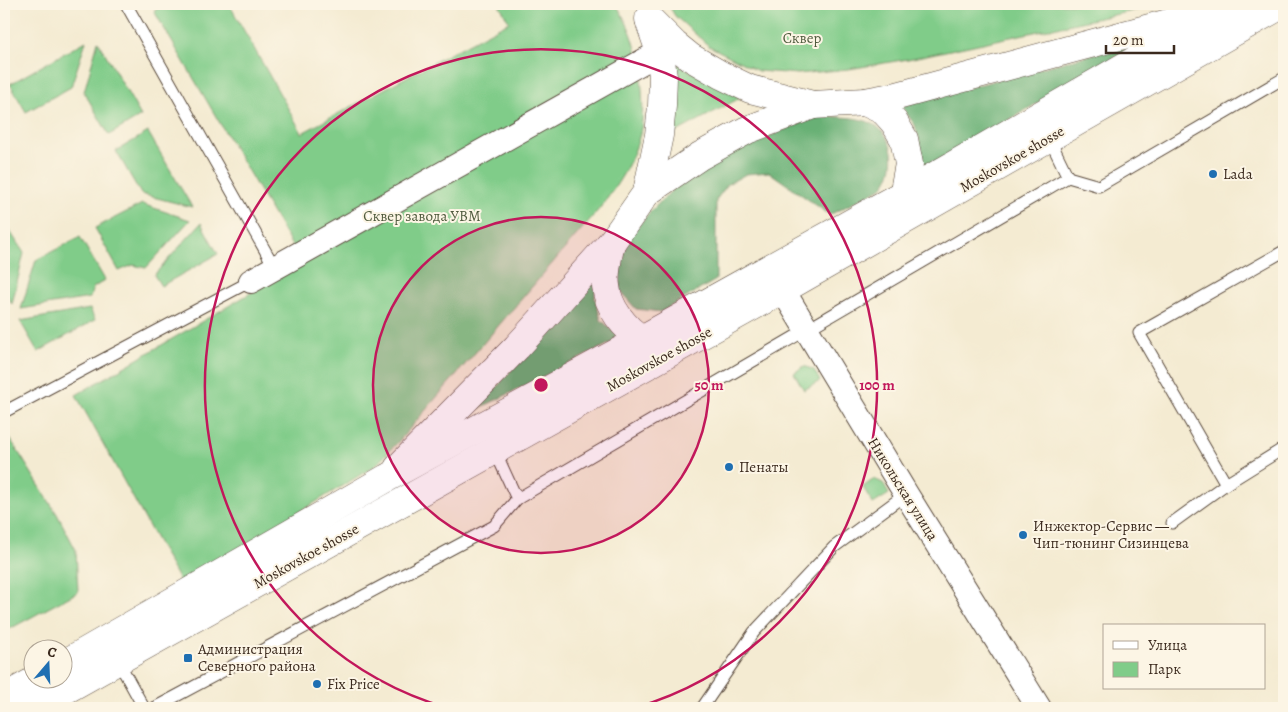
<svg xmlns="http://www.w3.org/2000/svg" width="1288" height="712" font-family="Alegreya,serif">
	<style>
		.green { fill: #80cc89; stroke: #5e7b54 }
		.forest { fill: #68b075; stroke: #526d4a }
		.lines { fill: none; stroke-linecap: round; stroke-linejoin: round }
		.lane-casing { stroke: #574739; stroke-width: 13 }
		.street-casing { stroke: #574739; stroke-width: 26 }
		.secondary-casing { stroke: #574739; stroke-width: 29 }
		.primary-casing { stroke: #574739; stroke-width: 29 }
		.lane { stroke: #fff; stroke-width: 11 }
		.street { stroke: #fff; stroke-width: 24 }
		.secondary { stroke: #fff; stroke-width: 28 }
		.primary { stroke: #fff; stroke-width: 28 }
		.ring { fill: none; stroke: #c2185b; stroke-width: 2.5 }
		.poi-dot { fill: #1f6fb2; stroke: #fcf5e5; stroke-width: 2 }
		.labels { text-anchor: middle; stroke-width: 4; stroke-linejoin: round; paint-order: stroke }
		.park-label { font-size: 15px; fill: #505b3e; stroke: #fcf5e5 }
		.street-label { font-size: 15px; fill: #3b2a1e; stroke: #fcf5e5 }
		.poi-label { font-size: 15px; fill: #3b2a1e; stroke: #fcf5e5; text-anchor: start }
		.centre { fill: #c2185b; stroke: #fcf5e5; stroke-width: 2.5 }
		.ring-label { font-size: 15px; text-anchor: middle; font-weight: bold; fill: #c2185b; stroke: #fcf5e5; stroke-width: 4; stroke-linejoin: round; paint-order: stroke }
	</style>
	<rect width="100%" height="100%" fill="#fcf5e5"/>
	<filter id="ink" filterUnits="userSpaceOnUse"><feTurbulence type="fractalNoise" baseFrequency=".02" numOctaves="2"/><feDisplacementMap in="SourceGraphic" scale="10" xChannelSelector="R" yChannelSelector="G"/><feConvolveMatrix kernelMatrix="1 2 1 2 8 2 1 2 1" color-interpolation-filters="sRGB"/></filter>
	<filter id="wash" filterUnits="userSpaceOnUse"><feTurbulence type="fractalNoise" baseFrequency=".0096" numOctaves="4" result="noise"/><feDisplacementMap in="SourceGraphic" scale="20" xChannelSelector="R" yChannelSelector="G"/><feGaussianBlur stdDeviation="1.12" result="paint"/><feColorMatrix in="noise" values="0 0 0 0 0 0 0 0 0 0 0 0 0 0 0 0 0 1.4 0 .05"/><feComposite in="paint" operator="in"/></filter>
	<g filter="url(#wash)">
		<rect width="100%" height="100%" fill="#f4ebd2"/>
		<!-- green -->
		<g class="green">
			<path d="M165 4H229L302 133 509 22 499 4H616C623 16 630 28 634 42 641 66 646 109 640 134 633 162 617 186 600 208L399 441 375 466 181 584 76 395 302 263 154 11Z"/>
			<path d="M668 4H1165L908 59 849 69 798 74 758 71 709 46 675 16Z"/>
			<path d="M86 41 71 87 26 112 10 84Z"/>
			<path d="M98 41 141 116 109 135 84 92Z"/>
			<path d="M676 63 740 98 671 135Z"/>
			<path d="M148 132 192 207 141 194 116 151Z"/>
			<path d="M142 204 190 220 146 268 133 265 119 271 95 228Z"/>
			<path d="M4 222 24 253 12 304 4 291Z"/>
			<path d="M201 223 218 254 161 286 154 275Z"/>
			<path d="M80 237 105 280 93 288 90 298 21 309 36 260Z"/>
			<path d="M90 309 95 320 38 352 20 321Z"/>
			<path d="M804 366 814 370 820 381 804 390 794 373Z"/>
			<path d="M4 429 57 514 76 550 78 592 4 632Z"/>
			<path d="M874 479 883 483 889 494 873 504 863 487Z"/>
		</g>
		<!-- forest -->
		<g class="forest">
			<path d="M1145 40 920 172 923 155 915 125 901 106Z"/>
			<path d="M817 117C848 117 885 114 892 152 894 162 891 176 884 185 879 191 840 209 830 215L769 172 746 174 728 184 716 200V280L661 312 636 309 620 291 619 261 631 234 649 213 672 190 726 156 781 131Z"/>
			<path d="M596 271 595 299 601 320 621 338 478 409Z"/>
		</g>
	</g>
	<g filter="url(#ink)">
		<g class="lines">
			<defs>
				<g id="lane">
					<path d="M126 4 275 268"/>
					<path d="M1049 138 1068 177"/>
					<path d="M4 412 251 281"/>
					<path d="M495 451 517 499"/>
					<path d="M1226 484 1139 333 1284 251"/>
					<path d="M1172 523 1226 484 1284 448"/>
					<path d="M118 661 144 708"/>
					<path d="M154 708 494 526 517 499 1068 177 1099 186 1284 78"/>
					<path d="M702 708 754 632 834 547 906 494"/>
				</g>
				<g id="street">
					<path d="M773 274 906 494 1039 708"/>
					<path d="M251 281 660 52"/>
				</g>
				<g id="secondary">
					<path d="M649 19 674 44 690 57 721 75 750 89 813 105 865 102 897 96 1213 11"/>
					<path d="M865 102 884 111 894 122 904 139 909 164 900 212"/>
					<path d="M647 192 700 156 747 130 813 105"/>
					<path d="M611 243C608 257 604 272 606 286 608 307 624 328 642 339 648 343 657 346 664 349"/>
					<path d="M398 468 517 347 611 243 647 192 659 135 662 106 663 77 660 52 650 23"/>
				</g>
				<g id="primary">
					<path d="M62 665 387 478 642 339 905 193 1233 4"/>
					<path d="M4 698 36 680"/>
					<path d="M33 708 782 290 1283 4"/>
				</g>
			</defs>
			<!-- lane casing -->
			<use href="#lane" class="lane-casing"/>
			<!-- street casing -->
			<use href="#street" class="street-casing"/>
			<!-- secondary casing -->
			<use href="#secondary" class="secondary-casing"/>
			<!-- primary casing -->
			<use href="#primary" class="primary-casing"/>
			<!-- lane -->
			<use href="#lane" class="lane"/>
			<!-- street -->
			<use href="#street" class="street"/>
			<!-- secondary -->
			<use href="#secondary" class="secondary"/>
			<!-- primary -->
			<use href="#primary" class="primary"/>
		</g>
	</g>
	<!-- distance rings -->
	<circle cx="541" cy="385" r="168" fill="#c2185b" fill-opacity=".12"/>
	<g class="ring">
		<circle cx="541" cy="385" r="168"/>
		<path d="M448 708A336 336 0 1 1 634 708"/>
	</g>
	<!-- markers -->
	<g class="poi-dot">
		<circle cx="1213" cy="174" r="5"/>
		<circle cx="729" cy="467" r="5"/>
		<circle cx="1023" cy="535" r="5"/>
		<rect x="183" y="653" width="10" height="10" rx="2.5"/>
		<circle cx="317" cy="684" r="5"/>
	</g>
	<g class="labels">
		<!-- park labels -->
		<g class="park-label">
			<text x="802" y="43">Сквер</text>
			<text x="422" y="221">Сквер завода УВМ</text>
		</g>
		<!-- street labels -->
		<g class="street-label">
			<text transform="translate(1012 159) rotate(-30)" y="5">Moskovskoe shosse</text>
			<text transform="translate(659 359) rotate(-29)" y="5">Moskovskoe shosse</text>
			<text transform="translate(903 489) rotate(58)" y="5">Никольская улица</text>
			<text transform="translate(306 556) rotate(-29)" y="5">Moskovskoe shosse</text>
		</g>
		<!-- poi labels -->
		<g class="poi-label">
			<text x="1223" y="179">Lada</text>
			<text x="739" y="472">Пенаты</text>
			<text x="1033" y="531">Инжектор-Сервис —<tspan x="1033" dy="17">Чип-тюнинг Сизинцева</tspan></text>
			<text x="198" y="654">Администрация<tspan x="198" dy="17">Северного района</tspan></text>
			<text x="327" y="689">Fix Price</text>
		</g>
	</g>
	<circle cx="541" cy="385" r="8" class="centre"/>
	<g class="ring-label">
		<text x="709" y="390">50 m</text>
		<text x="877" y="390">100 m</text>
	</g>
	<!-- margin -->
	<rect width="1288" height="712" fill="none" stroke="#fcf5e5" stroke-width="20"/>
	<!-- legend -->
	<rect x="1103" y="624" width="162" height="65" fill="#fcf5e5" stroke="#afa495"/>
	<rect x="1113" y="641" width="25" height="8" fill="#ffffff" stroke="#afa495"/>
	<text x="1148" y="650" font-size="15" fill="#3b2a1e">Улица</text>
	<rect x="1113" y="662" width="25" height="15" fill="#80cc89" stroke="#afa495"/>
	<text x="1148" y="674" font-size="15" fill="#3b2a1e">Парк</text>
	<!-- north arrow -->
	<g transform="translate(48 664) rotate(19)"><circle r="24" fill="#fcf5e5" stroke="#afa495"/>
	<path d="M0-4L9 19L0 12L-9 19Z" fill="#1f6fb2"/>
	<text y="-8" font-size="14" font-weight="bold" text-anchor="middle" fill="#3b2a1e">С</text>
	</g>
	<!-- scale -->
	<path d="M1106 45v8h68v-8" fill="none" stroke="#3b2a1e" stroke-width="2.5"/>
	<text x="1113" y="45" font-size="15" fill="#3b2a1e" stroke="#fcf5e5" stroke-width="4" paint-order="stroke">20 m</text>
</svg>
